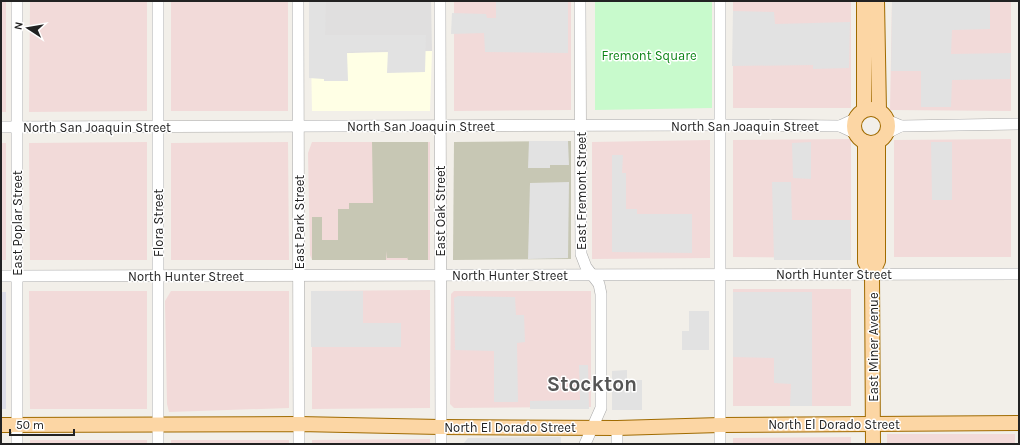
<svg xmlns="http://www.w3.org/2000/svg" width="1020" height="445" font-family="Karla,sans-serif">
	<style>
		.residential { fill: #e0dfdf }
		.commercial { fill: #f2dad9 }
		.education { fill: #ffffe5 }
		.construction { fill: #c7c7b4 }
		.park { fill: #c8facc }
		.parking { fill: #e2e2e2 }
		.plaza { fill: #dddde8 }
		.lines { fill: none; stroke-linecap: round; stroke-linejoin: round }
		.minor-casing { stroke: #a9a9a9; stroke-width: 12 }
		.major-casing { stroke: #a06b00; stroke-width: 16 }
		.minor { stroke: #fff; stroke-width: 11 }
		.major { stroke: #fcd6a4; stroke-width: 14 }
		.labels { text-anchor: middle; stroke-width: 3; stroke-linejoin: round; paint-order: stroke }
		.park-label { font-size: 13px; fill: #0c8416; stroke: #fff }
		.street-label { font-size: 13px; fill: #222; stroke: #fff }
		.town-label { font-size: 21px; font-weight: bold; fill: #555; stroke: #fff }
	</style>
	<rect width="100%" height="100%" fill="#f2efe9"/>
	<!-- residential -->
	<path class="residential" d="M312 1H431L432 51 311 54Z"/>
	<!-- commercial -->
	<g class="commercial">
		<rect x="1" y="1" width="5" height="111"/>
		<path d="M30 1H147V111L29 112Z"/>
		<rect x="171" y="1" width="117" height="110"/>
		<path d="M454 1H571V110L454 111Z"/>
		<rect x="733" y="1" width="118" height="107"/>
		<path d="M892 1H1011V111L890 110Z"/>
		<path d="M851 139V258L733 257V140Z"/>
		<path d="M1011 139V257H894V140Z"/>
		<path d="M710 140V258L592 259V142Z"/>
		<path d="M147 142V260H30L29 143Z"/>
		<path d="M288 142 289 260H171V143Z"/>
		<path d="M312 142H430V260H312L310 255 308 153Z"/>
		<rect x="1" y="143" width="5" height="117"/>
		<rect x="733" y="289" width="118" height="117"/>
		<path d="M430 290V408L312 409V291Z"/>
		<path d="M29 291H147V409H30Z"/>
		<path d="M171 291H289V408L169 412 167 404 165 301Z"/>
		<path d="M454 291H591V407L454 408 450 404 451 294Z"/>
		<rect x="887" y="434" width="128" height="10"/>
		<path d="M851 437V444H733V438Z"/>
		<path d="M430 439V444H312V440Z"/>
		<rect x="30" y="440" width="117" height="4"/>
		<rect x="171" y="440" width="118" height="4"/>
	</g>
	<!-- education -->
	<path class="education" d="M432 51 430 111H312L311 54Z"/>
	<!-- construction -->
	<g class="construction">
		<path d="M571 141V259L453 260 454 142Z"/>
		<path d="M372 142H428V260H408L407 257V258H387V251L386 260H312V217H322V240H338V209H349V203H373Z"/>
	</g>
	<!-- park -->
	<path class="park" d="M595 1H712V108L595 110Z"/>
	<!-- parking -->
	<g class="parking">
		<path d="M309 1H326L325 35H426L425 72 387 73 388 50 347 52 348 81H324V79L309 78Z"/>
		<path d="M496 1H568V53L485 52 484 33 451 34 452 13 486 14 487 18H496Z"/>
		<path d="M892 1H990V29L952 30 951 54 1011 53 1010 79 952 80 951 107H921V71H891Z"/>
		<path d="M733 11 774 12 775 24 850 22 849 68 813 69V65L732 66Z"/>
		<path d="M529 141H568L569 165H550V168H528Z"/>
		<path d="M811 142V179L793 178 792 143Z"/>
		<path d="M931 142H952V200H932Z"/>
		<path d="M612 155H623L622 173H626V209H637V214H692V253L612 252Z"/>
		<path d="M569 182 568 258 528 259 530 183Z"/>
		<path d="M772 182H791L792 220H850L851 260H774Z"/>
		<path d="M311 291H363V323H401V347H311Z"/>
		<path d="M733 292H812V406H790L791 384 774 383V358L733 357Z"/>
		<path d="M458 296 515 297 516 315H524L525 342 517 343 518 402H494V351L455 350 454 298Z"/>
		<path d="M689 311H709V350H682V331H689Z"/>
		<path d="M579 365H588L589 409H530V401L580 400Z"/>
		<path d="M627 370V380H642V410H612V371Z"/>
		<path d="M561 437V443L463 444 468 438Z"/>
	</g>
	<!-- plaza -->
	<rect class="plaza" x="1" y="292" width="5" height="117"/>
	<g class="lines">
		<defs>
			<g id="minor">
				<path d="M17 1V444"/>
				<path d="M158 1V444"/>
				<path d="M298 1 299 444"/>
				<path d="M440 1 441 444"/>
				<path d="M580 1 581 254 586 267 599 284 601 294V408L585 444"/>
				<path d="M887 120 901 126 1019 124"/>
				<path d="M840 126 855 119"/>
				<path d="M1 127 720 125 840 126 855 133"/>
				<path d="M887 133 901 126"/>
				<path d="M1 276 1019 274"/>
				<path d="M617 428V444"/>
				<path d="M720 444V1"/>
			</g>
			<g id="major">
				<path d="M864 1V110"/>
				<path d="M877 1 879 111"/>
				<circle cx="871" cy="126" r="17"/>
				<path d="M865 142V262L872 274"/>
				<path d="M1 425 299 424 440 427 617 428 720 425 1019 423"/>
				<path d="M873 444 872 274 878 261V143"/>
			</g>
		</defs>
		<!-- minor casing -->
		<use href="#minor" class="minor-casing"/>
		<!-- major casing -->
		<use href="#major" class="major-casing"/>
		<!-- minor -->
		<use href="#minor" class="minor"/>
		<!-- major -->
		<use href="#major" class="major"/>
	</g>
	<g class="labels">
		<!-- park labels -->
		<g class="park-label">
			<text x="649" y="60">Fremont Square</text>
		</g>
		<!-- street labels -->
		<g class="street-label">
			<text x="421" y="131">North San Joaquin Street</text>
			<text x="745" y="131">North San Joaquin Street</text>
			<text x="97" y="132">North San Joaquin Street</text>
			<text transform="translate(581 191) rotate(-90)" y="5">East Fremont Street</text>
			<text transform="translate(440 211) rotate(-90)" y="5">East Oak Street</text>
			<text transform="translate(299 222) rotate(-90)" y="5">East Park Street</text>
			<text transform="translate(17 223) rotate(-90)" y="5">East Poplar Street</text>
			<text transform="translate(158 223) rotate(-90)" y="5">Flora Street</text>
			<text x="834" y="279">North Hunter Street</text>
			<text x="510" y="280">North Hunter Street</text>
			<text x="186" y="281">North Hunter Street</text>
			<text transform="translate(873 347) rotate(-90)" y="5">East Miner Avenue</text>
			<text x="834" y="429">North El Dorado Street</text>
			<text x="510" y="432">North El Dorado Street</text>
		</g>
		<!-- town labels -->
		<g class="town-label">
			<text x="592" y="391">Stockton</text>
		</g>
	</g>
	<!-- border -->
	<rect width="1020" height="445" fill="none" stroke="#222222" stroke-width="4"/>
	<!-- north arrow -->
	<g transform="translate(28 28) rotate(282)" stroke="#ffffff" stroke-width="3" paint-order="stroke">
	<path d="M0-3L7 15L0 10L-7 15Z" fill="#222222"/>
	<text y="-6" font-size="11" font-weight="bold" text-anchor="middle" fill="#222222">N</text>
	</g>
	<!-- scale -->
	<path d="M10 429v6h64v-6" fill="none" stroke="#222222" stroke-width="2"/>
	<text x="16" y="429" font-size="12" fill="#222222" stroke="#ffffff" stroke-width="3" paint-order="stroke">50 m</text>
</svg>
